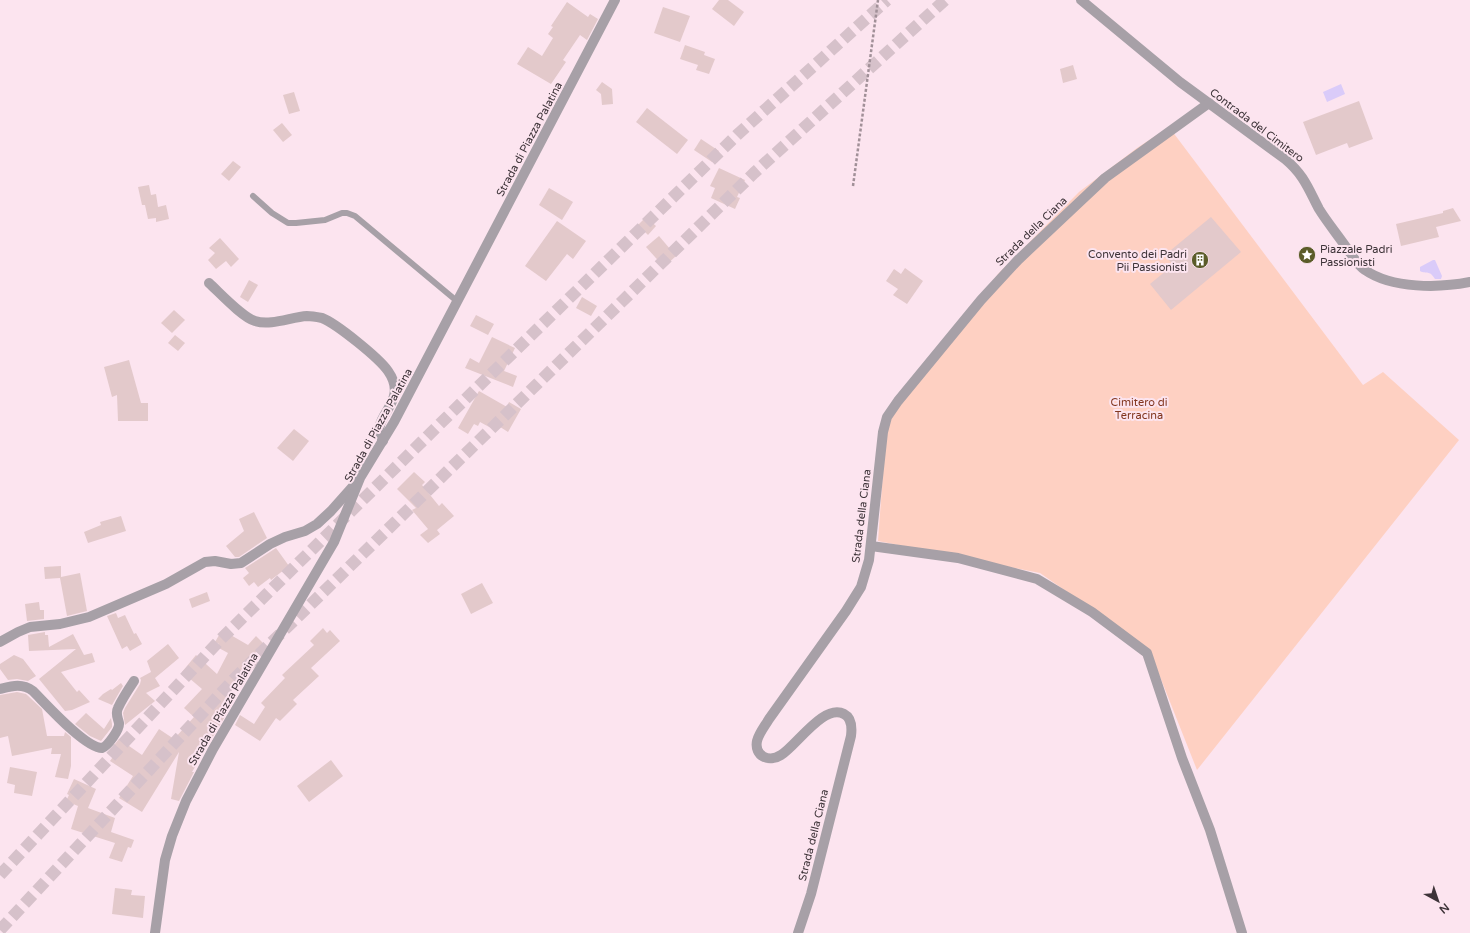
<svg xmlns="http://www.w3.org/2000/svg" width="1470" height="933" font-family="'Varela Round',sans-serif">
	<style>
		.green { fill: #fed0c2 }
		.water { fill: #dacbf9 }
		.building { fill: #e3c9cb }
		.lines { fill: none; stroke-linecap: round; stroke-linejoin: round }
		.highway-tunnel { stroke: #d6c1ca; stroke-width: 12; stroke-dasharray: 12 6; stroke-linecap: butt }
		.path { stroke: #a19098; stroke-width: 2.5; stroke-dasharray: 3 2; stroke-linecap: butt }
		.lane { stroke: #a7a0a7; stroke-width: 6 }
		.street { stroke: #a7a0a7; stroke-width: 10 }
		.labels { text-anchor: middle; stroke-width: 4; stroke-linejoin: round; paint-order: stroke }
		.street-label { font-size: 11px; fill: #3d3338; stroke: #fce4ef }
		.poi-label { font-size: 11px; fill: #3d3338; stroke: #fce4ef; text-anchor: start }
		.park-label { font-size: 11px; fill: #82361f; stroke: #fce4ef }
	</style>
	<rect width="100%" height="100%" fill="#fce4ef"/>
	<!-- green -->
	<path class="green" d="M1169 127 1363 385 1383 372 1459 440 1197 770 1149 649 1040 573 878 541 887 418 998 274 1079 192 1137 148Z"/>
	<!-- water -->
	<g class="water">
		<path d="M1341 84 1345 94 1327 102 1323 92Z"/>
		<path d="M1433 260H1435L1442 276 1441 279H1435C1429 269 1427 275 1420 271V267Z"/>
	</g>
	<!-- building -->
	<g class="building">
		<path d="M719 0H728L744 12 734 26 712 9Z"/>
		<path d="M567 2 588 17 590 14 598 19 587 40 580 35 563 60 566 62 551 84 517 64 528 47 542 56 553 38 548 34 553 27 551 26Z"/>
		<path d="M663 7 690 16 680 42 654 33Z"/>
		<path d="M685 45 705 52 704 55 715 59 709 74 696 70 698 65 680 59Z"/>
		<path d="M1073 65 1077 79 1063 83 1060 69Z"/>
		<path d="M602 82 612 89 613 104 602 105 601 94 596 90Z"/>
		<path d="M294 92 300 111 289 114 283 95Z"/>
		<path d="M1359 101 1373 139 1349 148 1347 143 1316 155 1303 122Z"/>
		<path d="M647 108 688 140 677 154 636 122Z"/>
		<path d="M282 123 292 135 283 142 273 130Z"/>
		<path d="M701 139 719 151 712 162 694 150Z"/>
		<path d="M233 161 241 167 229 181 221 174Z"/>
		<path d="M719 168 745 180 737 197 740 198 735 209 711 198 715 188 710 186Z"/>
		<path d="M149 185 151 195 156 194 158 207 166 205 169 219 156 222V218L148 219 145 205H142L138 187Z"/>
		<path d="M549 188 573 202 562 220 539 205Z"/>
		<path d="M1453 208 1461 221 1436 227 1439 237 1401 246 1396 224 1443 213V211Z"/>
		<path d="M646 217 656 226 648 235 638 225Z"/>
		<path d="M1211 217 1241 252 1171 310 1150 284 1173 265 1165 255Z"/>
		<path d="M557 221 586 241 573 259 567 254 546 281 525 266Z"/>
		<path d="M659 236 676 256 664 267 646 247Z"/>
		<path d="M220 238 239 259 231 267 226 261 216 269 208 260 215 253 209 248Z"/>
		<path d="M905 268 923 281 907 304 893 295 898 289 886 281 894 269 901 274Z"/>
		<path d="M249 280 258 285 248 302 240 297Z"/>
		<path d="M582 297 597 306 591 316 576 308Z"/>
		<path d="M174 310 185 320 172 333 161 323Z"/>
		<path d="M476 315 494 324 488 335 470 326Z"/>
		<path d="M175 335 185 343 178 351 168 343Z"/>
		<path d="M492 337 515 348 504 371 517 376 513 387 465 368 470 358 479 363Z"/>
		<path d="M129 360 141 403H148V421H118L117 395 112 397 104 367Z"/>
		<path d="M479 391 507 407 509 402 521 409 508 432 494 423 491 428 480 422 478 426 474 424 468 434 458 428Z"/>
		<path d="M294 429 309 441 293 461 277 448Z"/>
		<path d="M414 472 425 482 422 485 439 506 442 503 454 516 437 530 440 534 428 543 420 535 428 529 412 510 416 508 397 489Z"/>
		<path d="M254 512 267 538 239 557H235L226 546 244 531 239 519Z"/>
		<path d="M121 516 126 531 88 543 84 532 101 525 100 522Z"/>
		<path d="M276 548 289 566 271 580 270 578 258 587 254 582 249 586 243 578 249 573 245 568Z"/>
		<path d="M61 566V577L80 573 87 611 67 616 60 578 45 579 44 567Z"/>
		<path d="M482 583 493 603 471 614 461 594Z"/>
		<path d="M207 592 210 601 192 608 189 599Z"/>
		<path d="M39 602 40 610H44V619L27 621 25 604Z"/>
		<path d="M116 613 118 618 125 615 134 634 136 633 142 644 130 651 127 646 122 649 107 616Z"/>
		<path d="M323 628 327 633 330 630 340 641 311 668 319 676 293 700 297 704 280 721 276 718 260 741 235 725 240 715 254 724 265 707 261 703 285 678 282 675 314 645 310 641Z"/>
		<path d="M222 630 248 645 256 636 264 644 244 665 224 703 230 708 192 772H194L179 801 171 799 179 752 142 812 119 798 133 776 110 761 115 754 110 750 119 739 142 755 159 729 174 739 194 717 184 708 202 689 182 672 196 655 217 674 228 653 217 647 219 644 215 642Z"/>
		<path d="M45 632V635H48L49 647 73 634 84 655 92 653 95 662 61 672 77 692 79 690 90 702 72 710 65 711 39 679 76 649 29 651 28 635Z"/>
		<path d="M168 644 179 658 155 678 160 686 146 693 155 701 125 725 123 713 125 708 140 684 141 680 140 678 151 672 147 661Z"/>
		<path d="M14 655 23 659 36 676 28 681 17 679 8 680 0 669V664Z"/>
		<path d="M121 683 123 686 112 705 98 699 103 694 111 689 112 690Z"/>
		<path d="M17 692 26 694 42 709 47 736H64L65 732 71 737V766L68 779 55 777 61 754H51L52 748 12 756 8 736 0 738V695Z"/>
		<path d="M86 713 104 729 111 718 112 724V727L101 741 90 736 75 724Z"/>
		<path d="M331 760 343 776 309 802 297 786Z"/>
		<path d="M10 767 37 772 32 796 14 793 15 785 7 783Z"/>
		<path d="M74 779 96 789 88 808 115 818 111 832 134 840 131 848 128 847 122 862 109 858 115 843 71 829 78 806 66 801 69 795 67 794Z"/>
		<path d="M115 888 132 890 131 895 145 896 143 918 112 914Z"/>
	</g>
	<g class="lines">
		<!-- highway-tunnel -->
		<g class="highway-tunnel">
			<path d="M0 875 221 639 449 415 737 135 887 0"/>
			<path d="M0 930 236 677 754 173 945 0"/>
		</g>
		<!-- path -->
		<path class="path" d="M853 186 878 0"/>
		<!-- lane -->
		<path class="lane" d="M253 196 272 213 288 223H296L325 220 342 213H347L355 216 458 302"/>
		<!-- street -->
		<g class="street">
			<path d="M1081 0 1180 82 1285 159C1304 175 1308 188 1319 209 1327 222 1337 234 1346 247 1352 255 1357 265 1365 270 1392 289 1440 288 1470 282"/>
			<path d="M209 283C220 293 242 317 255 321 271 326 291 317 307 316 312 316 317 317 322 318 337 324 379 358 388 371 411 404 367 416 383 441"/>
			<path d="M871 546 958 558 1037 579 1092 612 1147 653 1182 758 1210 830 1242 933"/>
			<path d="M0 642 18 632 30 627 60 624 89 617 166 584 205 562 215 561 231 564 241 563 270 544 285 537 305 531 317 524 331 511 355 484"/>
			<path d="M0 689C12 686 22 683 33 691 46 704 85 748 102 748 108 746 120 729 119 723 118 718 115 714 118 708 122 699 128 690 134 681"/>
			<path d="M155 933 165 860 172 836 186 801 213 749 334 542 360 478 394 422 615 0"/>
			<path d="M798 933 811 894 851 736C852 728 852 718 844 714 824 703 797 745 781 755 769 763 754 756 757 741 759 733 765 726 769 719L846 611 861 587 869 560 883 432 887 417 898 401 981 300 1018 260 1105 178 1209 103"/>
		</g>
	</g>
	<!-- icons -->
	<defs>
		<symbol id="sight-disc" viewBox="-11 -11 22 22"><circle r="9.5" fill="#5b5c29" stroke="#fce4ef"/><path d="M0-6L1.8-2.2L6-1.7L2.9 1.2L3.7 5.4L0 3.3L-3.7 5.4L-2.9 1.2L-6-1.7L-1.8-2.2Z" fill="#fff"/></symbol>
		<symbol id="building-disc" viewBox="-11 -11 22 22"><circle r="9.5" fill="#5b5c29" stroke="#fce4ef"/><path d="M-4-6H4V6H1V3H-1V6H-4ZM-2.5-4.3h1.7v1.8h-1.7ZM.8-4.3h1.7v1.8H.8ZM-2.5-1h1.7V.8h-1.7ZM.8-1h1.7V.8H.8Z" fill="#fff"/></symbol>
	</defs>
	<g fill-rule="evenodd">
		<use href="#sight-disc" x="1297" y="245" width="20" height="20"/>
		<use href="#building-disc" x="1190" y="250" width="20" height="20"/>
	</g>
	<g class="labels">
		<!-- street labels -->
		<g class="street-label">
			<text transform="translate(1257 125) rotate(37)" y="4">Contrada del Cimitero</text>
			<text transform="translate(529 139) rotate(-62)" y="4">Strada di Piazza Palatina</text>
			<text transform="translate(1031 231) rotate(-44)" y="4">Strada della Ciana</text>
			<text transform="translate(378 425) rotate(-61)" y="4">Strada di Piazza Palatina</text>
			<text transform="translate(861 516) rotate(-83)" y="4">Strada della Ciana</text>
			<text transform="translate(223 709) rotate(-60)" y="4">Strada di Piazza Palatina</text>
			<text transform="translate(813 835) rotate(-76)" y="4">Strada della Ciana</text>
		</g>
		<!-- poi labels -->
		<g class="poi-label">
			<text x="1320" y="253">Piazzale Padri<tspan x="1320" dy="13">Passionisti</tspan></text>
			<text x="1187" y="258" text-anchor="end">Convento dei Padri<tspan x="1187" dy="13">Pii Passionisti</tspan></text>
		</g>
		<!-- park labels -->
		<g class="park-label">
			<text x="1139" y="406">Cimitero di<tspan x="1139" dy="13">Terracina</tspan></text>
		</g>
	</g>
	<!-- north arrow -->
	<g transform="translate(1438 901) rotate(140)" stroke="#fce4ef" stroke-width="3" paint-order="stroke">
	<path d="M0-3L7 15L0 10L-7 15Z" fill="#3d3338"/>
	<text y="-6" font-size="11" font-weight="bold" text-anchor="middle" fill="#3d3338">N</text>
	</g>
</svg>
